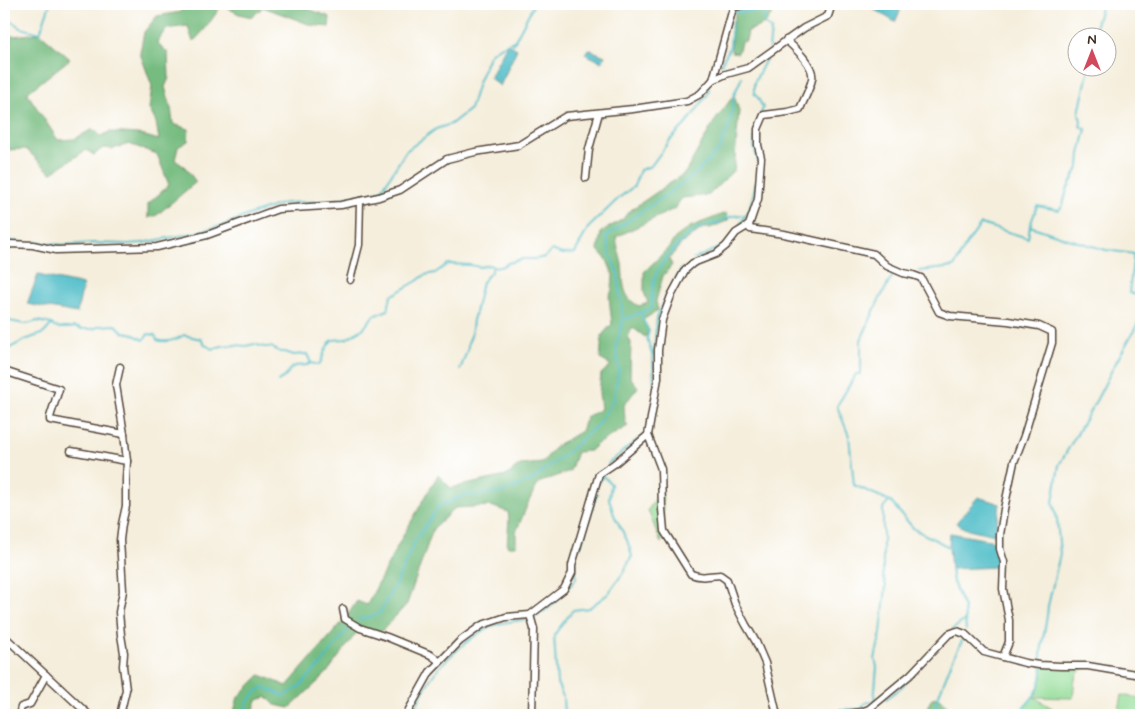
<svg xmlns="http://www.w3.org/2000/svg" width="1145" height="719" font-family="Mynerve,sans-serif">
	<style>
		.green { fill: #93dc97; stroke: #67835a }
		.forest { fill: #76bc80; stroke: #58734f }
		.water { fill: #4fbdc8; stroke: #457473 }
		.lines { fill: none; stroke-linecap: round; stroke-linejoin: round }
		.stream { stroke: #4fbdc8; stroke-width: 2 }
		.minor-casing { stroke: #57473a; stroke-width: 9 }
		.minor { stroke: #fff; stroke-width: 6 }
	</style>
	<rect width="100%" height="100%" fill="#fff"/>
	<filter id="ink" filterUnits="userSpaceOnUse"><feTurbulence type="fractalNoise" baseFrequency=".02" numOctaves="2"/><feDisplacementMap in="SourceGraphic" scale="10" xChannelSelector="R" yChannelSelector="G"/><feConvolveMatrix kernelMatrix="1 2 1 2 8 2 1 2 1" color-interpolation-filters="sRGB"/></filter>
	<filter id="wash" filterUnits="userSpaceOnUse"><feTurbulence type="fractalNoise" baseFrequency=".0096" numOctaves="4" result="noise"/><feDisplacementMap in="SourceGraphic" scale="20" xChannelSelector="R" yChannelSelector="G"/><feGaussianBlur stdDeviation="1.12" result="paint"/><feColorMatrix in="noise" values="0 0 0 0 0 0 0 0 0 0 0 0 0 0 0 0 0 1.4 0 .05"/><feComposite in="paint" operator="in"/></filter>
	<g filter="url(#wash)">
		<rect width="100%" height="100%" fill="#f5eedc"/>
		<!-- green -->
		<g class="green">
			<path d="M662 489 664 531 661 543 648 510Z"/>
			<path d="M1041 665 1088 666C1072 674 1075 682 1073 698L1034 697 1063 715H1017L1037 693 1042 678Z"/>
			<path d="M1122 695 1141 699V715H1118Z"/>
		</g>
		<!-- forest -->
		<g class="forest">
			<path d="M183 4H295L330 17 329 27 311 25 263 7 252 17 239 14 222 5 205 29 193 42 188 26 166 29 157 42 168 53 169 78 165 87 171 107 173 124 189 129 188 141 178 147 175 160 185 167 196 182 157 215 148 218V204L169 185 157 154 129 144 113 149 103 148 94 155 86 150 51 173 26 149 4 150V37L40 33 70 59 27 93 58 140 74 139 93 129 101 136 109 132 138 134 159 140 156 122 149 109 152 86 140 53 144 32 157 16 181 12Z"/>
			<path d="M748 4 769 5 770 4H796L797 7 773 13 765 24 748 31 746 41 741 42 738 53 731 52 732 28 736 10Z"/>
			<path d="M734 95 739 111 734 170 709 195 682 198 674 209 616 237C617 246 620 255 622 264 624 282 621 297 639 306L648 303 644 292V272L670 246 675 238 690 227 726 213 729 220 710 228H703L681 244 669 259 672 265 663 276 656 301 658 310 643 320 649 331 645 337 632 327 628 338 631 342 630 377 638 387 624 405 625 421 628 426 597 444 590 451 577 452 570 471 538 483 529 501 516 532V546H507L509 519 508 512 491 506 455 508 433 529 407 604 379 634 360 628 326 674 290 708 275 705 267 697 257 700 252 715H233L238 697 260 675 287 686 345 619 357 601 367 605 400 541 438 475 451 488 506 476 520 465 542 463 556 446 581 431 586 417 601 409 599 393 601 374 611 365 600 359 602 335 612 324 609 297 612 290 613 275 607 260 598 250 601 232 623 219 629 211 685 173 714 122Z"/>
			<path d="M938 697 957 715H923L932 698Z"/>
		</g>
		<!-- water -->
		<g class="water">
			<path d="M865 4H892L901 9 895 22Z"/>
			<path d="M507 44 517 49 500 86 490 78Z"/>
			<path d="M588 49 605 56 602 62 585 54Z"/>
			<path d="M38 275 83 285 77 313 27 304Z"/>
			<path d="M978 497 1000 504 995 535 964 528 956 523Z"/>
			<path d="M950 533 995 541 997 567 951 569 949 547Z"/>
		</g>
		<g class="lines">
			<!-- stream -->
			<g class="stream">
				<path d="M734 12H765L777 4"/>
				<path d="M765 12V24L771 30 769 49"/>
				<path d="M4 16 21 28 40 33 50 4"/>
				<path d="M1092 38 1102 4"/>
				<path d="M512 46 534 4"/>
				<path d="M721 64 730 47 732 21"/>
				<path d="M1089 68 1079 113 1081 121 1080 126 1086 129 1080 154 1079 166 1067 190 1063 205 1059 210 1037 206 1030 226 1068 239 1106 250 1134 254 1129 293 1141 296"/>
				<path d="M756 126 763 108 758 98 754 93V83L766 59"/>
				<path d="M755 130 754 147 758 162"/>
				<path d="M738 228 750 208 756 182"/>
				<path d="M4 239 9 241 24 242"/>
				<path d="M34 242 65 245 93 243 127 244 142 243 194 233 220 226 254 213 284 203 328 201 381 191 406 151 436 129 451 124 470 109 479 80 490 54 498 48 516 40"/>
				<path d="M694 259 719 248"/>
				<path d="M919 271 954 267 966 245 981 224 1028 238 1030 226"/>
				<path d="M912 279 893 275 878 302 861 340V374H856L837 406 849 436 854 485 890 501 914 529 949 547"/>
				<path d="M641 313 643 320 649 331 647 338 653 358"/>
				<path d="M4 320 25 324 31 323 37 321 52 324 54 327 60 328H71L75 327 81 329H92L96 328 99 326 116 325 123 332 130 333 144 340 148 334 155 335 157 340C166 343 176 340 184 335L201 339 204 344 212 349 222 346 236 345 246 346 254 344 264 347H271L280 352H285L294 355 307 354 311 363"/>
				<path d="M623 320 652 308C651 299 652 290 654 281 658 263 684 235 702 227 707 225 712 225 717 223 730 217 731 215 746 215"/>
				<path d="M4 351 25 340 44 333 52 324"/>
				<path d="M460 370 468 348V343L471 336 473 320 475 313 482 282 491 272 493 267"/>
				<path d="M278 381 286 376 290 369 295 366 307 365 311 363 319 365C325 355 323 350 332 340L346 339 364 328 373 316 388 310 391 296 417 281 425 275 435 273 448 264 470 265 480 267 490 265 493 267H501L508 263 523 259H536L545 257 552 250 562 254 575 253 588 228 619 198 634 186 640 170 651 166 670 140 687 123 708 94 709 88"/>
				<path d="M654 385 653 360 657 318 668 293 682 268"/>
				<path d="M608 464 639 438"/>
				<path d="M580 548 597 493"/>
				<path d="M951 569 953 582 964 608 966 630"/>
				<path d="M567 589 576 579V562"/>
				<path d="M534 618 550 607 562 594"/>
				<path d="M358 620 379 614 395 586 414 543 439 506 466 495 499 493 531 481 570 450 597 425 613 402 619 370 616 346 623 320 618 274 610 254 606 236 647 208 693 176 719 150 730 123 734 95 742 77"/>
				<path d="M953 629 965 620"/>
				<path d="M1041 663C1040 644 1047 625 1048 606L1060 554 1057 519 1053 502 1059 465 1097 399 1114 366 1141 318"/>
				<path d="M886 699 898 690 905 683"/>
				<path d="M243 715C247 701 251 694 264 687L284 696 299 687 323 662 349 627"/>
				<path d="M412 715C419 701 424 687 434 674 443 661 472 636 486 629 499 622 514 621 528 620"/>
				<path d="M564 715 563 697 557 683 554 635 573 610 589 608 608 594 623 573 632 556 627 540 614 515 609 499 611 484 603 476 599 483"/>
				<path d="M825 715 848 709H861L865 703 874 701 877 667 875 659 881 633 886 586 883 575V508L890 501"/>
				<path d="M933 715 938 697 952 661 964 637 961 635"/>
				<path d="M1017 715C1032 698 1042 691 1042 667"/>
			</g>
		</g>
	</g>
	<g filter="url(#ink)">
		<g class="lines">
			<defs>
				<g id="minor">
					<path d="M713 80 733 8 744 4"/>
					<path d="M586 178 589 149 599 113"/>
					<path d="M749 225 750 229 784 234 874 254 887 266 903 273 913 275 921 278 939 312 950 316 1008 321 1039 326 1052 332V343L1024 436 1014 462 1004 509 1000 535V549L1004 562 1003 589 1009 620V642L1003 657"/>
					<path d="M4 251 9 244 33 245 56 250 157 247 207 235 278 209 341 205 379 197 400 190 447 159 475 152 519 145 566 116 633 109 687 101 700 94 713 80 726 74 748 68 804 28 828 16 832 4"/>
					<path d="M350 280 359 245 360 201"/>
					<path d="M4 371 59 389 50 417V420L124 434 116 385 120 367"/>
					<path d="M71 451 127 461 124 434"/>
					<path d="M343 609 345 619 360 628 387 637 431 655 439 661"/>
					<path d="M530 615 534 629 532 715"/>
					<path d="M4 636 89 715"/>
					<path d="M19 715 21 707 30 704 46 675"/>
					<path d="M120 715 126 690 123 666 124 653 121 635 119 612 123 591 120 540 122 524 126 506V480L127 461"/>
					<path d="M406 715 430 672 460 641 482 625 506 617 530 615 564 589 572 573V565L599 474 614 464 648 435"/>
					<path d="M777 715 765 663 756 642 746 625 735 604 727 580 720 575C709 576 701 578 691 574L664 531 662 509 661 469 648 435 658 378V350L662 320 671 296 685 270 693 263 716 254 726 246 736 233 749 225 758 199 761 158 758 145V129L764 115 788 112 800 109C804 99 810 89 812 79 815 66 795 48 786 40"/>
					<path d="M840 715 861 712 869 709 910 675 949 634 957 631 965 634 984 652 1025 663 1039 665 1061 666H1088L1141 675"/>
				</g>
			</defs>
			<!-- minor casing -->
			<use href="#minor" class="minor-casing"/>
			<!-- minor -->
			<use href="#minor" class="minor"/>
		</g>
	</g>
	<!-- margin -->
	<rect width="1145" height="719" fill="none" stroke="#fff" stroke-width="20"/>
	<!-- north arrow -->
	<g transform="translate(1092 52)"><circle r="24" fill="#ffffff" stroke="#b1aaa5"/>
	<path d="M0-4L9 19L0 12L-9 19Z" fill="#d1495b"/>
	<text y="-8" font-size="14" font-weight="bold" text-anchor="middle" fill="#3b2a1e">N</text>
	</g>
</svg>
